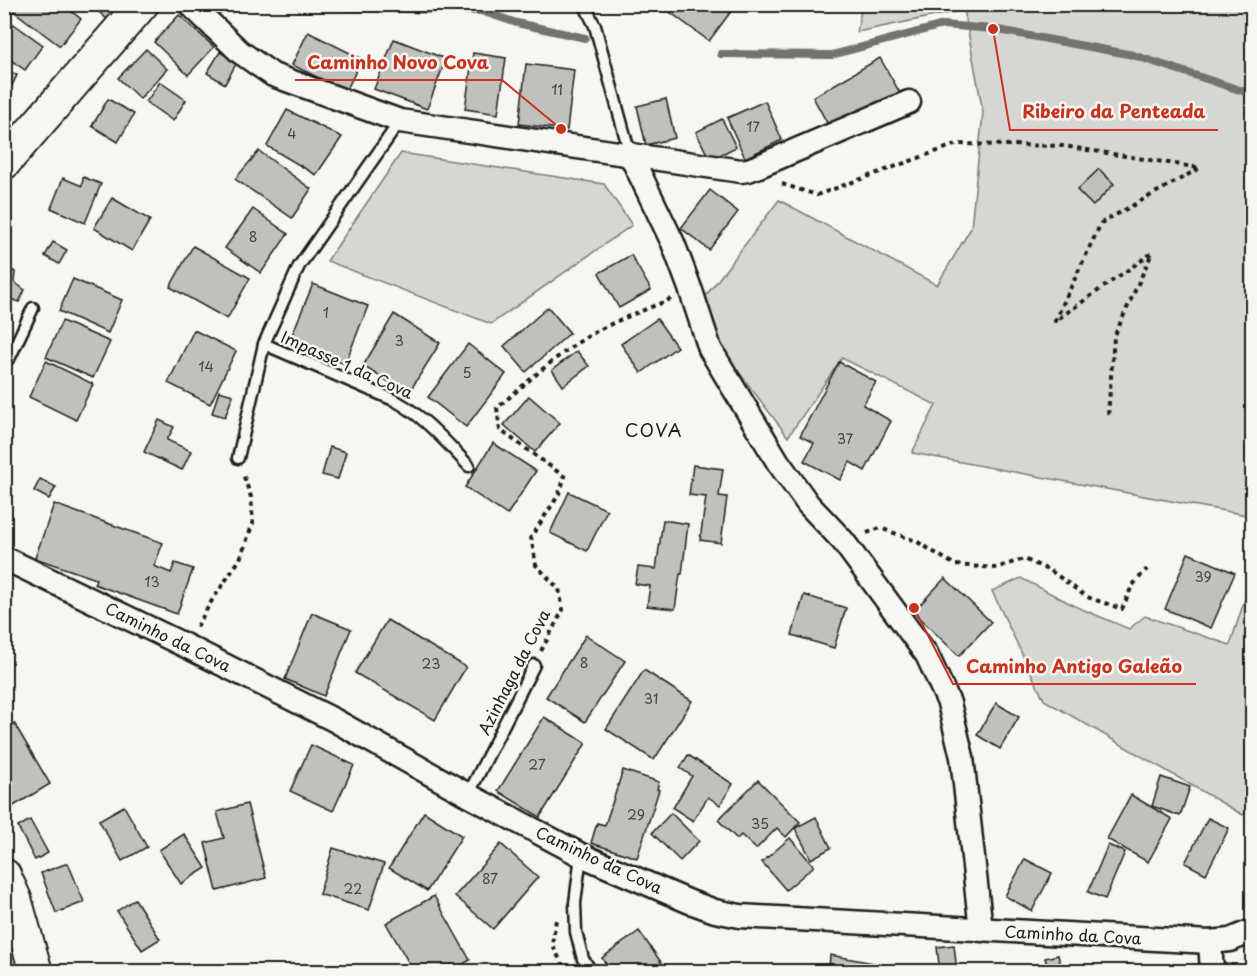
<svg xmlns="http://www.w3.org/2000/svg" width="1257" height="976" font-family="'Playpen Sans',sans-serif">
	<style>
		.green { fill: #d6d6d2; stroke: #797977; stroke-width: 1.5 }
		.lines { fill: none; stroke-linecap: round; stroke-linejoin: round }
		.stream { stroke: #727271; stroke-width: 8 }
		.building { fill: #c0c0bd; stroke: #1c1c1c; stroke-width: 1.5 }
		.lane-casing { stroke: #1c1c1c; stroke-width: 15 }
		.street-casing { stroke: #1c1c1c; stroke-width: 27 }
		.secondary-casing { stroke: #1c1c1c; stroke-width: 36 }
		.path { stroke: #1c1c1c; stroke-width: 4; stroke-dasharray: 4.5 4.5; stroke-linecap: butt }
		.lane { stroke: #f6f6f2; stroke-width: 10 }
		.street { stroke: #f6f6f2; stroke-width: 22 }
		.secondary { stroke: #f6f6f2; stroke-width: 32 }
		.labels { text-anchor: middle; stroke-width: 5; stroke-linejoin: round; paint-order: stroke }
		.number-label { font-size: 14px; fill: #454544 }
		.street-label { font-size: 16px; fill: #1c1c1c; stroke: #f6f6f2 }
		.neighbourhood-label { font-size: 18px; letter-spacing: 1.5px; fill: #1c1c1c; stroke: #f6f6f2 }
		.leader { fill: none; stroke: #c8321e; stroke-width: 2 }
		.callout-dot { fill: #c8321e; stroke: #f6f6f2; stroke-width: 2 }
		.callout-label { font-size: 18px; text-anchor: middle; font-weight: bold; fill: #c8321e; stroke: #f6f6f2; stroke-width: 5; stroke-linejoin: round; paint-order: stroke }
	</style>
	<rect width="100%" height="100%" fill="#f6f6f2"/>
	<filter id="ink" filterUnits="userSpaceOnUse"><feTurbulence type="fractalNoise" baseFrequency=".0167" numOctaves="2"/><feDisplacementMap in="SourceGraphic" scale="12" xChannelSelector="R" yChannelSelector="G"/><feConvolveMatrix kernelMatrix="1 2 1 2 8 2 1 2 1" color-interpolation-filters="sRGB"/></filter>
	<g filter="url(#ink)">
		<!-- green -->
		<g class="green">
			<path d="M862 5H1252V516L912 453 936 405 842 358 788 437 722 350 705 297 779 200 937 285 971 228 983 112 964 10 857 32Z"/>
			<path d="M401 153 604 184 632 225 491 324 327 261Z"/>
			<path d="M1252 577V807L1243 815 1044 700 992 591 1021 578 1077 607 1129 629 1145 616 1230 645Z"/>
		</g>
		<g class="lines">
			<!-- stream -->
			<g class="stream">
				<path d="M331 7 481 11 517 23 585 38"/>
				<path d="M721 54 832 55 943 25 993 29 1133 55 1252 94"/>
			</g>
		</g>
		<!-- building -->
		<g class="building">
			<path d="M8 4H62L81 19 60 46 7 6Z"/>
			<path d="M90 4H124L109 21Z"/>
			<path d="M369 4H407L410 7Z"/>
			<path d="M659 4H733L735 6 709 41Z"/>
			<path d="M179 15 214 47 188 75 154 42Z"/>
			<path d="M4 17 43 45 25 70 4 55Z"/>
			<path d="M308 32 362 59 346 91 292 65Z"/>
			<path d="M394 39 446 59 427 109 374 89Z"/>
			<path d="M146 49 167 69 140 99 118 78Z"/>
			<path d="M220 52 237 62 225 84 207 73Z"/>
			<path d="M473 53 506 58 498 114 465 109Z"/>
			<path d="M880 58 900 93 832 132 813 97Z"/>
			<path d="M526 64 574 70 567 130 519 124Z"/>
			<path d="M4 69 17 75 6 98 4 97Z"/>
			<path d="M160 82 186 100 173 121 146 102Z"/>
			<path d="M108 99 134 114 118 142 92 126Z"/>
			<path d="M666 99 675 138 646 145 637 106Z"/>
			<path d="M765 101 782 140 745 158 727 118Z"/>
			<path d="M287 110 342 137 316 175 267 146Z"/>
			<path d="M722 119 736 147 710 160 696 132Z"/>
			<path d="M259 151 311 189 292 218 235 179Z"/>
			<path d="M1099 169 1114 184 1093 206 1077 190Z"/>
			<path d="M83 177 101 184 85 223 51 208 63 178 82 186Z"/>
			<path d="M710 190 738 212 709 250 681 228Z"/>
			<path d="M112 198 150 220 132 251 94 228Z"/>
			<path d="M253 209 288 234 261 273 225 248Z"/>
			<path d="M53 242 67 250 59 264 45 256Z"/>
			<path d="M193 246 250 278 227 319 170 287Z"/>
			<path d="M631 255 651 290 619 308 599 273Z"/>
			<path d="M4 266 15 272 14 282 25 290 19 302 4 297Z"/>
			<path d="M73 279 122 300 108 333 59 311Z"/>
			<path d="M313 284 368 306 345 364 289 342Z"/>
			<path d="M548 307 570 333 526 372 504 346Z"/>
			<path d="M4 308 10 310 4 320Z"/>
			<path d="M394 314 440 343 408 394 363 366Z"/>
			<path d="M657 319 677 347 641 373 621 344Z"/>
			<path d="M62 321 110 342 93 378 46 357Z"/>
			<path d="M194 330 236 351 210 404 168 383Z"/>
			<path d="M468 344 506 374 466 427 428 397Z"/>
			<path d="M577 351 589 366 563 386 552 370Z"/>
			<path d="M46 361 93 384 76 420 29 397Z"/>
			<path d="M839 362 876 382 863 405 891 421 865 471 850 462 840 480 804 461 814 443 800 436Z"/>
			<path d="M219 391 233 395 225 417 212 413Z"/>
			<path d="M529 396 560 423 535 452 504 425Z"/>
			<path d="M159 420 174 427 167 440 191 451 182 470 144 452Z"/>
			<path d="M493 443 536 471 507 515 465 487Z"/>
			<path d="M330 447 346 452 338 479 322 475Z"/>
			<path d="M693 465 723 469 719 496 727 497 721 543 700 540 706 497 689 495Z"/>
			<path d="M40 479 56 487 49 499 34 491Z"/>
			<path d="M569 492 607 510 587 551 550 533Z"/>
			<path d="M54 504 163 543 154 566 171 573 175 563 193 569 177 614 94 584 96 579 35 558Z"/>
			<path d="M663 520 688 524 682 574H680L675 609 647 606 650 586 635 584 638 567 656 569Z"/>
			<path d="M1188 553 1235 573 1211 628 1165 609Z"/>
			<path d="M945 578 991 622 959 656 913 612Z"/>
			<path d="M804 595 846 608 834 648 792 635Z"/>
			<path d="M312 613 351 629 324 696 285 679Z"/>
			<path d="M387 620 466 667 435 720 355 673Z"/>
			<path d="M586 635 625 661 585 722 546 697Z"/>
			<path d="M644 670 692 701 654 760 606 729Z"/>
			<path d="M996 703 1019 717 1000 749 977 735Z"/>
			<path d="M544 717 586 743 540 817 498 791Z"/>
			<path d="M14 723 50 784 7 810 4 806V729Z"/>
			<path d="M311 745 354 765 333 811 290 791Z"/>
			<path d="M688 755 733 784 720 805 708 797 693 821 673 808 692 776 680 768Z"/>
			<path d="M623 770 659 782 657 789 659 790 637 858 591 843 597 823 605 825Z"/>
			<path d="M1161 777 1190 787 1180 816 1152 806Z"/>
			<path d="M758 780 800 822 786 837 777 828 756 849 741 835 737 839 718 820Z"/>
			<path d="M1131 795 1172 819 1148 862 1107 839Z"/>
			<path d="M247 804 266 878 217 891 205 843 224 838 217 812Z"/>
			<path d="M124 806 147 847 122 861 99 820Z"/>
			<path d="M424 812 462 836 427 891 389 868Z"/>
			<path d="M671 813 699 841 680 861 652 833Z"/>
			<path d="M816 817 831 848 811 859 795 828Z"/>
			<path d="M1208 818 1229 828 1206 874 1185 863Z"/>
			<path d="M30 820 48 853 35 860 18 827Z"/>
			<path d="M184 834 206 868 181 884 159 850Z"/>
			<path d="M790 838 814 866 786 890 762 862Z"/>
			<path d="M501 844 538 877 493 929 455 896Z"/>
			<path d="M1108 845 1125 852 1105 899 1088 892Z"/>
			<path d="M333 848 384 864 369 910 319 894Z"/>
			<path d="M1025 859 1052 873 1032 911 1005 896Z"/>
			<path d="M68 863 84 902 56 913 41 873Z"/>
			<path d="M434 896 470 960 450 972H414L386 923Z"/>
			<path d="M135 899 160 939 142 950 117 911Z"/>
			<path d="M639 931 668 972H611L602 958Z"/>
			<path d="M954 945 957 972H940L937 947Z"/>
			<path d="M830 955 874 963 873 972H829Z"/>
			<path d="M1058 955 1062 972H1049L1045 958Z"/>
		</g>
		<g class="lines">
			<defs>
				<g id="lane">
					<path d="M584 4 595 26 630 154"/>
					<path d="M264 344 396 401C425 417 446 442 469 466"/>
					<path d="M4 363 10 357 33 308"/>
					<path d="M238 458 264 344 299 266 400 121"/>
					<path d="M468 795 534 665"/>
					<path d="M581 855 575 903 576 932 583 959 592 972"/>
				</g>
				<g id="street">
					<path d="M190 4 240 52 273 75 400 121 741 171 748 170 759 166 909 102"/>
					<path d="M630 154 673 243 691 291 710 349 778 462 808 504 843 541 927 655 949 703 962 757 981 930"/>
					<path d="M4 558 186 646 334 720 468 795 581 855 690 902 715 911 740 916 1210 942 1230 940 1252 931"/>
					<path d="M1210 942 1212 972"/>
				</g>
				<g id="secondary">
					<path d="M4 163 142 4"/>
					<path d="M4 875 15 899 36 972"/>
				</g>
			</defs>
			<!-- lane casing -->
			<use href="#lane" class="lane-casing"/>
			<!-- street casing -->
			<use href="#street" class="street-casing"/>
			<!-- secondary casing -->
			<use href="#secondary" class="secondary-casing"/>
			<!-- path -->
			<g class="path">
				<path d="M782 184 817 195 957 144 1063 146 1200 168 1101 223 1055 321 1152 253 1114 337 1108 416"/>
				<path d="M867 533 880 528 916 541 955 565 996 568 1024 559 1051 571 1087 597 1122 609 1132 586 1147 569"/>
				<path d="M197 627 209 605 240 559 253 523 251 497 243 474"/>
				<path d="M541 651 563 610 559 589 536 565 531 537 558 496 565 477 500 430 497 408C524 385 550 361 579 342 607 323 640 312 671 299"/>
				<path d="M556 920 552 944 566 972"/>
			</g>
			<!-- lane -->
			<use href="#lane" class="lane"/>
			<!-- street -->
			<use href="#street" class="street"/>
			<!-- secondary -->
			<use href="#secondary" class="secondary"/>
		</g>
	</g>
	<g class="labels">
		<!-- number labels -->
		<g class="number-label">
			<text x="557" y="95">11</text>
			<text x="753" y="132">17</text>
			<text x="292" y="139">4</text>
			<text x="253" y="242">8</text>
			<text x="326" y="318">1</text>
			<text x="399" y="346">3</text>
			<text x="206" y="372">14</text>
			<text x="467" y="378">5</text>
			<text x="845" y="444">37</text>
			<text x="1203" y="582">39</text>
			<text x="152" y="587">13</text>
			<text x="584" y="668">8</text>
			<text x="431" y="669">23</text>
			<text x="651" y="704">31</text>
			<text x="537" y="770">27</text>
			<text x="636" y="820">29</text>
			<text x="760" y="829">35</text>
			<text x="490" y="884">87</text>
			<text x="353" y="894">22</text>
		</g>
		<!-- street labels -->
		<g class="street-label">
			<text transform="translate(347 365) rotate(24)" y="6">Impasse 1 da Cova</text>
			<text transform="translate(168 637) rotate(26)" y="6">Caminho da Cova</text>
			<text transform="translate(514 672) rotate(-63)" y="6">Azinhaga da Cova</text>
			<text transform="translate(599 860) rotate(25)" y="6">Caminho da Cova</text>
			<text transform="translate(1073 935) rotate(3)" y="6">Caminho da Cova</text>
		</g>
		<!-- neighbourhood labels -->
		<g class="neighbourhood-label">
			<text x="654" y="437">COVA</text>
		</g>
	</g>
	<!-- callouts -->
	<path class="leader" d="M561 129L502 80H295M993 29L1010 130H1218M914 608L953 684H1196"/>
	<g class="callout-dot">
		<circle cx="561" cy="129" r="6"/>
		<circle cx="993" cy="29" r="6"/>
		<circle cx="914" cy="608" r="6"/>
	</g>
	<g class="callout-label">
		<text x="398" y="69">Caminho Novo Cova</text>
		<text x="1114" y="118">Ribeiro da Penteada</text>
		<text x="1074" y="673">Caminho Antigo Galeão</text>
	</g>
	<!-- margin -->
	<rect width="1257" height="976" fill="none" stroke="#f6f6f2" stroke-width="24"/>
	<rect x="12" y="12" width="1233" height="952" fill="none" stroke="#1c1c1c" stroke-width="2" filter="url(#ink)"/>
</svg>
